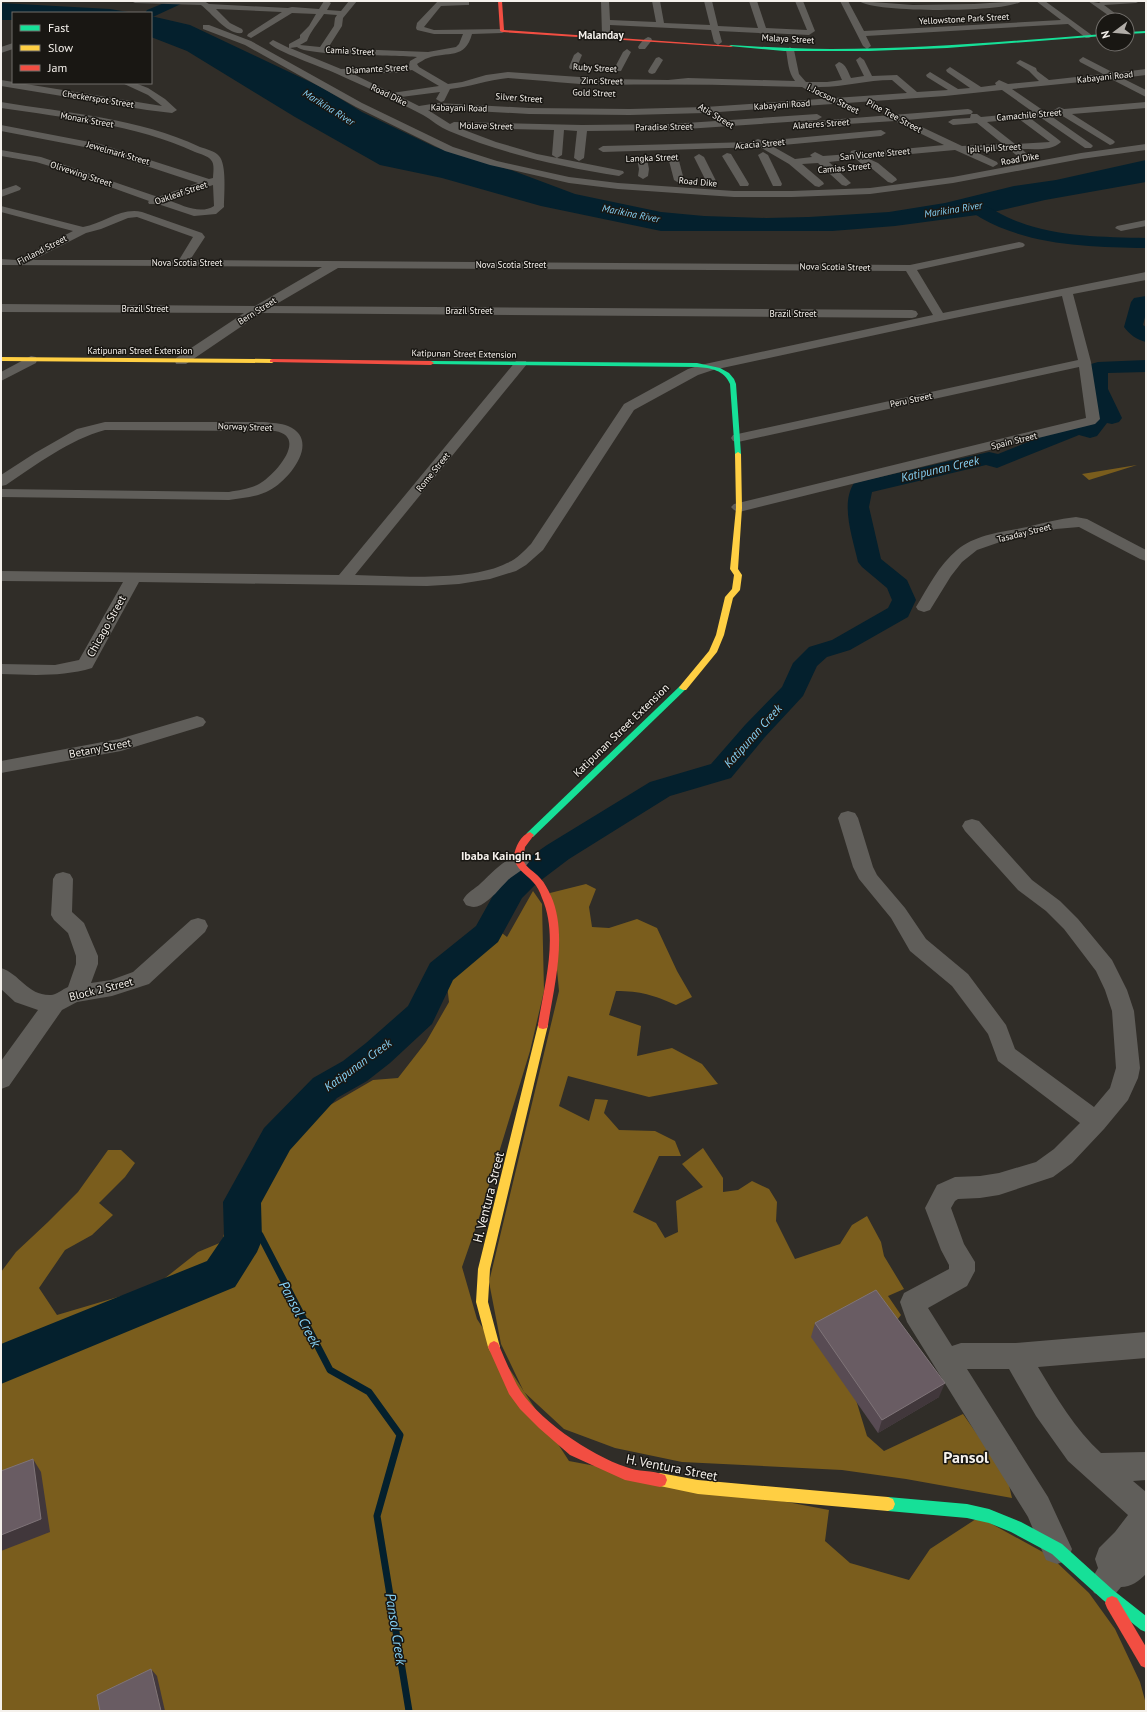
<svg xmlns="http://www.w3.org/2000/svg" width="1147" height="1712" font-family="'PT Sans',sans-serif">
	<style>
		.forest { fill: #7a5d1d }
		.water { fill: #04202d }
		.lines { fill: none; stroke-linecap: round; stroke-linejoin: round }
		.stream-far1 { stroke: #04202d; stroke-width: 5.5 }
		.stream { stroke: #04202d; stroke-width: 7 }
		.river { fill: #04202d; fill-rule: evenodd }
		.street { fill: #605e5a; fill-rule: evenodd }
		.fast { fill: #16e098; fill-rule: evenodd }
		.slow { fill: #ffcf43; fill-rule: evenodd }
		.jam { fill: #f24e42; fill-rule: evenodd }
		.wall { fill: #584b53 }
		.shaded-wall { fill: #41373b }
		.building { fill: #695c63; stroke: #7f7478 }
		.labels { text-anchor: middle; stroke-width: 3; stroke-linejoin: round; paint-order: stroke }
		.far-street-label { font-size: 9px; fill: #f5f1ec; stroke: #191713 }
		.far-water-label { font-size: 10px; font-style: italic; fill: #85d1f5; stroke: #191713 }
		.far-quarter-label { font-size: 11px; font-weight: bold; fill: #f5f1ec; stroke: #191713 }
		.street-label { font-size: 11px; fill: #f5f1ec; stroke: #191713 }
		.water-label { font-size: 12px; font-style: italic; fill: #85d1f5; stroke: #191713 }
		.neighbourhood-label { font-size: 12px; font-weight: bold; fill: #f5f1ec; stroke: #191713 }
		.near-street-label { font-size: 13px; fill: #f5f1ec; stroke: #191713 }
		.near-water-label { font-size: 14px; font-style: italic; fill: #85d1f5; stroke: #191713 }
		.near-quarter-label { font-size: 16px; font-weight: bold; fill: #f5f1ec; stroke: #191713 }
	</style>
	<rect width="100%" height="100%" fill="#302d28"/>
	<!-- forest -->
	<g class="forest">
		<path d="M1137 465 1089 480 1082 474Z"/>
		<path d="M586 884 596 889 589 907 592 927 609 928 637 919 657 928 677 971 692 997 676 1005C653 995 641 991 616 991L609 1015 641 1026 637 1056 672 1048 702 1064 718 1084 649 1097 568 1076 559 1106 589 1121 595 1099 608 1100 604 1113 619 1130 655 1131 675 1141 681 1156H659L633 1212 656 1223 665 1238 678 1232 676 1201 703 1187 682 1164 703 1148 723 1178V1192L738 1190 752 1181 769 1189 777 1202 776 1221 795 1259 840 1244 852 1225 867 1216 881 1242 884 1256 904 1289 888 1296 901 1315 888 1331 853 1390 867 1436 884 1451 963 1414 1007 1477 1012 1498 906 1479 842 1470 682 1462 615 1448 564 1429 524 1392 501 1344 489 1282 559 991 550 893Z"/>
		<path d="M533 891 542 904 544 991 530 1051 478 1221 462 1267 477 1319 569 1461 829 1510 825 1541 850 1563 909 1580 930 1549 979 1517 1050 1556 1089 1593 1115 1629 1140 1682 1146 1704V1711H1V1272L16 1252 48 1222 78 1192 108 1150H121L135 1163 125 1177 99 1203 113 1215 92 1235 65 1250 39 1288 57 1315 155 1286 198 1252 222 1242 231 1206 318 1112 373 1080 398 1078 426 1042 449 1002 446 976 498 930 507 937Z"/>
	</g>
	<!-- water -->
	<g class="water">
		<path d="M1 3 110 9 134 13H13V20H1Z"/>
		<path d="M151 16 190 25 323 88 362 112 435 147 511 170 575 194 661 212 704 216 766 218 809 217 889 212 945 203 1014 186 1056 180 1146 160V182L1045 200 985 214 895 226 832 231H661L541 206 442 178 380 165 295 117 187 51 151 37Z"/>
	</g>
	<g class="lines">
		<!-- stream-far1 -->
		<path class="stream-far1" d="M242 1202 260 1236"/>
		<!-- stream -->
		<path class="stream" d="M260 1235 330 1370 369 1392 400 1435 377 1516 409 1711"/>
		<!-- river -->
		<g class="river">
			<path d="M169 1H185L183 3 155 16 151 17V13H145L147 10Z"/>
			<path d="M974 202C989 206 1004 217 1019 222 1059 237 1104 237 1146 238V248C1091 247 1030 246 981 218 975 214 969 212 966 207L968 204Z"/>
			<path d="M1146 296V313L1143 325 1146 327V342C1137 340 1129 334 1124 327L1131 302 1134 298Z"/>
			<path d="M1146 360V372L1108 373V389L1122 418 1119 422 1112 424 1107 423 1097 436 1090 438 1079 435 997 468 986 465 872 492 869 507 881 559 907 580 916 600 908 617 850 650 827 657 817 666 803 696 765 737 731 778 670 796 569 859 536 884 522 898 498 942 453 980 432 1024 390 1063 367 1081 337 1098 290 1150 261 1203 262 1240 257 1252 235 1287 1 1384V1344L207 1261 224 1236 223 1202 264 1128 313 1078 343 1061 366 1043 408 1006 430 963 476 926 500 883 514 868 547 845 650 782 711 764 745 725 782 687 793 663 809 647 832 640 888 608 892 600 887 588 862 567 858 562C853 539 840 504 854 483L989 452 998 454 1072 424 1079 422 1086 423 1098 409C1091 396 1082 378 1091 364L1098 362Z"/>
		</g>
		<!-- street -->
		<g class="street">
			<path d="M131 1H204L209 4 288 8 292 7 319 9 324 1H328L331 3 327 10 341 11 349 1H357L343 18 342 26 328 48 428 52 456 47 459 44 463 34H434L417 30 416 28 417 23 438 1H469V5H466L441 6 424 27 434 30 502 29 506 31 502 33 472 34C465 60 448 51 428 58 424 59 421 62 417 64L419 67 448 84 462 82 486 75 508 72 608 79 668 80 688 78 795 81C788 72 788 61 786 50L790 47 794 50 799 74 806 82H827L842 80 835 65 839 62C846 64 848 72 851 78L864 76 856 60 860 57 864 60 872 76 897 75 917 92 948 90 927 77 926 75 930 72 958 89 970 88 947 72 946 70 950 67 981 87 996 85 995 83 999 80 1008 84 1039 81 1029 71 1016 63 1020 60 1036 68 1037 71 1049 80 1103 74 1080 62 1079 60 1083 57 1114 73 1146 69V75L1122 78 1146 90V97L1111 79 1012 89 1044 111 1054 110 1059 107 1064 109 1146 102V108L1072 114 1113 140 1115 142 1113 144 1110 145 1061 115 1051 116 1091 144 1093 146 1091 148H1085L1040 117 1030 118 1059 140 1061 142C1052 151 1035 149 1022 149L1029 156 1024 159 1020 158 1010 150 974 151 997 162 998 164 993 167 955 150 867 158 878 163 896 178 897 180 892 183 888 182 870 167 863 165 856 159 829 162 851 183 846 186 842 185 818 163 802 164 823 182 824 184 819 187 815 186 789 164 760 147 603 152 598 149 603 146 751 142 758 139 763 141 881 130 886 133 881 136 772 146 795 159 812 157 810 155 815 152 823 156 850 154 851 151 855 150 861 153 944 145 895 121 800 127 798 125 800 123 803 122 968 109 971 110 973 112 971 114H977L981 117 1033 112 1002 90 945 96 705 113 630 115 529 114 438 109 428 110 450 124 454 122 582 125 671 124 817 114 822 117 817 120 671 130 587 131 584 158 579 161 574 158 577 131 564 130 562 155 557 158 552 155 554 130 459 128 496 142 537 154 623 171 624 173 619 176C561 167 503 154 449 131 439 127 432 120 423 115 395 100 364 86 335 73 322 67 275 51 269 43L273 40 289 48V44L300 38V35L309 26 316 14 292 13 251 38 247 36 248 34 282 12 216 9 230 23 242 29 243 31 242 33C227 35 212 13 201 5L135 3ZM324 14 337 15 335 18 334 26 320 47 300 45 307 41C310 32 318 23 324 14ZM297 47C306 56 398 55 417 57L410 61 409 65 395 67 341 69 290 48ZM412 70 439 86 392 93 351 73H395ZM508 78C540 80 576 85 608 85 673 84 737 85 802 87L809 91H815L817 89 815 87C842 88 865 80 892 80L907 93 705 107 630 109 529 108 438 103 419 106 401 97 440 92 436 99 441 102 444 101 450 89C469 87 488 80 508 78ZM971 114 970 118 953 119 948 122 953 125 977 123 1003 144 962 146 907 120ZM1019 119 1050 142 1015 144 987 122Z"/>
			<path d="M601 1H609L610 20 656 22 652 1H660L664 23 710 25 704 1H712L718 26 758 28 749 1H757L766 28 807 30 795 1H803L815 31 809 35 766 33 763 34 759 33 719 31 722 42 718 45 714 42 711 30 610 25V35L606 37 602 35Z"/>
			<path d="M840 1H848L864 31 1061 20 1036 1H1045L1093 36 1089 38H1086L1068 24 866 36 871 46 867 49 863 46Z"/>
			<path d="M859 1 913 5 974 4 1022 1C1008 13 873 13 859 1Z"/>
			<path d="M1088 1 1099 3 1102 1H1140L1136 3 1104 5 1124 20H1115Z"/>
			<path d="M203 25H209L251 41 362 103 453 147 497 161 569 177 618 183 734 191H792L870 188 953 177 1081 153 1146 144V150L1081 159 953 183 870 194 792 197H734L618 189 569 183 490 165 445 151 356 107 245 45 203 29Z"/>
			<path d="M648 37 651 38 652 40 645 49H639L638 47C640 43 644 39 648 37Z"/>
			<path d="M13 43V49L1 53V47Z"/>
			<path d="M627 49 631 52 622 69 621 71H615L614 69 623 52Z"/>
			<path d="M578 52 582 55 576 69H570L569 67 574 55Z"/>
			<path d="M659 57 663 60 655 73 652 74 649 73 648 71 656 58Z"/>
			<path d="M1 80 162 106 148 95 122 83H135L148 88 165 99 177 110 172 113 147 110 1 86Z"/>
			<path d="M1 102C67 113 139 118 200 147 206 149 215 151 219 156 227 164 224 195 224 207L216 214 194 216 158 204H149L148 202 149 201 63 170 36 162 1 156V150L41 157 158 197 198 183 95 149 1 131V125L100 144 209 179 213 178C213 173 215 164 211 160 208 156 200 154 195 152 135 124 66 118 1 108ZM213 185 214 206C200 215 182 205 168 200Z"/>
			<path d="M763 152 768 155 782 184 781 186H773L772 184 758 155Z"/>
			<path d="M727 153 731 154 749 184 748 186H740L739 184 722 156Z"/>
			<path d="M673 154 678 157 684 180 683 182 679 183 674 180 668 157Z"/>
			<path d="M699 154 704 157 717 183 716 185H708L694 157Z"/>
			<path d="M642 156 647 159 649 169 648 176 643 179 638 176 639 169 637 159Z"/>
			<path d="M16 185 21 188 20 190 1 197V190Z"/>
			<path d="M1 206 83 227C103 224 121 207 142 212L202 233 205 237 190 260 910 265 1019 242 1023 243 1025 245 1023 247 917 270 943 313 1146 272V280L1073 294 1091 362 1100 419 1095 424 739 512 734 510 731 507 734 504 1086 418 1079 367 738 442 733 441 731 438 733 435 1078 360 1062 296 940 321 713 370 698 375 634 410 543 550 526 565 516 571 490 579 459 584 427 586 139 582 92 668C62 677 32 675 1 674V664L55 665 79 660 123 582 1 581V571L339 575 516 361H526L527 364 355 575C397 576 471 582 507 563 517 559 524 551 531 544L624 404 688 369 705 364 933 315 906 271 338 268 273 306 912 310 916 311 918 314 916 317 912 318 261 313 186 364H176L175 361 176 358 244 313 1 312V304L255 306 322 267 1 265V259L16 260 73 231 1 212ZM137 217 193 237 179 260H33L86 233 101 229 128 218Z"/>
			<path d="M1146 220V226L1121 231 1115 228 1117 226Z"/>
			<path d="M31 356 36 357 37 360 36 363 1 381V372Z"/>
			<path d="M105 422H264C272 423 281 423 288 426 321 440 290 479 270 490 258 497 243 498 229 500L1 497V489L229 492C239 490 250 489 259 484 274 476 309 437 275 431L105 430C69 440 37 464 6 485L1 486V475L35 453 77 429Z"/>
			<path d="M1076 517 1087 519 1146 550V561L1140 559 1079 527 1056 529 1000 542 977 550 962 562 951 576 930 610 924 612 918 610 916 607C928 587 939 565 957 550 976 534 1004 532 1027 527 1043 523 1059 519 1076 517Z"/>
			<path d="M197 716 203 718 206 722 203 726 121 751 1 773V761L119 739Z"/>
			<path d="M848 811 855 813 858 818 873 867 877 875 905 908 926 939 968 974 1006 1025 1015 1049 1094 1107 1110 1088 1116 1068 1112 1011 1105 990 1096 971 1064 929 1046 911 1018 890 965 831 962 826 965 821 972 819 979 821 1032 880 1060 901 1078 919 1112 960 1127 990 1134 1011 1140 1068 1138 1078 1128 1100 1104 1129 1072 1163 1053 1177 999 1195 980 1198 958 1199 955 1201 951 1208 964 1244 975 1262V1271L967 1286 928 1308 952 1346 961 1343H1016L1146 1332V1358L1038 1367C1056 1397 1075 1429 1101 1453L1146 1452V1480L1133 1481 1146 1492V1574C1139 1581 1131 1587 1121 1587L1116 1593 1105 1597 1094 1593 1090 1582 1098 1568 1095 1559 1099 1548 1115 1532 1128 1515 1068 1461 1036 1416 1009 1369H967L1048 1497 1072 1549 1068 1560 1057 1564 1046 1560 1028 1517 907 1322 900 1302 904 1293 949 1269V1265L941 1250 925 1208 937 1185 955 1177 980 1176 999 1173 1036 1162 1054 1149 1080 1123 998 1061 988 1034 952 986 910 951 891 918 859 879 853 867 838 818 841 813Z"/>
			<path d="M519 855 526 857 529 862C524 870 515 874 508 880 499 889 492 899 481 905 475 908 471 907 466 905L463 900C467 892 475 889 481 883 493 872 503 860 519 855Z"/>
			<path d="M63 872 70 874 73 879 72 912 84 923 98 956V964L91 983 111 980 133 972 191 920 198 918 205 920 208 926 205 932 149 984 112 996 77 1002 62 1010 9 1086 1 1089V1061L38 1010 15 1002 1 989V968C20 974 28 996 51 995 56 995 63 989 68 987L76 964V956L68 933 54 920 51 915 53 879 56 874Z"/>
		</g>
		<!-- fast -->
		<g class="fast">
			<path d="M1146 31V33L1127 34V32Z"/>
			<path d="M1103 34V36L947 48 869 51H784L729 46 731 45C764 47 797 49 831 49 922 49 1012 41 1103 34Z"/>
			<path d="M431 361 697 363 720 368 729 373 734 379 736 384 741 454 738 456 735 454 730 384C724 370 711 368 697 367L429 364 428 363Z"/>
			<path d="M680 686H683L687 688 533 837H527L526 835 527 833Z"/>
			<path d="M888 1497 967 1504 989 1509 1021 1522 1062 1544 1113 1590 1146 1616V1632L1141 1630 1103 1600 1052 1554 1011 1532 989 1523 967 1518 888 1511 883 1509 881 1504 883 1499Z"/>
		</g>
		<!-- slow -->
		<g class="slow">
			<path d="M1 357 272 359 275 361 272 363 1 361Z"/>
			<path d="M738 452 741 454 742 508 738 569 742 575 740 590 733 598 724 635 717 652 686 690H683L679 688 680 686 709 651 716 635 725 597 732 589 734 575 730 569 736 508 735 454Z"/>
			<path d="M543 1021 547 1022 548 1025 490 1269 488 1302 500 1347 498 1351 494 1353 490 1351 488 1347 476 1302 478 1269 538 1025 539 1022Z"/>
			<path d="M660 1473 698 1480 888 1497 893 1499 895 1504 893 1509 888 1511 698 1494 655 1485 653 1480 655 1475Z"/>
		</g>
		<!-- jam -->
		<g class="jam">
			<path d="M498 1H502L504 30 733 46 731 47 502 32 500 31Z"/>
			<path d="M272 359 431 361 434 363 431 365 270 362V360Z"/>
			<path d="M530 832 534 835 525 847 523 860C527 869 534 871 540 878 545 883 548 890 551 896 568 934 554 986 548 1025L547 1028 543 1029 539 1028 538 1025C544 985 559 937 542 898 540 892 537 886 533 882 525 873 515 869 514 856 515 847 521 835 530 832Z"/>
			<path d="M494 1341 498 1343C504 1357 510 1372 517 1385 535 1418 590 1455 626 1467 638 1472 652 1470 665 1475L667 1480 665 1485 660 1487 625 1480 570 1455 539 1428 520 1409 509 1394 488 1347 490 1343Z"/>
			<path d="M1112 1596 1117 1598 1146 1647V1668L1141 1666 1107 1608 1105 1603 1107 1598Z"/>
		</g>
	</g>
	<!-- wall -->
	<path class="wall" d="M815 1323 939 1397 878 1433 811 1337Z"/>
	<!-- shaded-wall -->
	<g class="shaded-wall">
		<path d="M945 1383 939 1397 878 1433 882 1420Z"/>
		<path d="M33 1459 41 1472 50 1532 1 1551V1535Z"/>
		<path d="M151 1669 157 1676 165 1711H161Z"/>
	</g>
	<!-- building -->
	<g class="building">
		<path d="M876 1290 945 1383 882 1420 815 1323Z"/>
		<path d="M33 1459 41 1519 1 1535V1471Z"/>
		<path d="M151 1669 161 1711H100L97 1695Z"/>
	</g>
	<g class="labels">
		<!-- far-street labels -->
		<g class="far-street-label">
			<text transform="translate(964 19) rotate(-3)" y="3">Yellowstone Park Street</text>
			<text transform="translate(788 39) rotate(3)" y="3">Malaya Street</text>
			<text transform="translate(350 51) rotate(3)" y="3">Camia Street</text>
			<text transform="translate(595 68) rotate(3)" y="3">Ruby Street</text>
			<text transform="translate(377 69) rotate(-3)" y="3">Diamante Street</text>
			<text transform="translate(1105 77) rotate(-6)" y="3">Kabayani Road</text>
			<text transform="translate(602 81) rotate(1)" y="3">Zinc Street</text>
			<text transform="translate(594 93) rotate(2)" y="3">Gold Street</text>
			<text transform="translate(389 95) rotate(26)" y="3">Road Dike</text>
			<text transform="translate(519 98) rotate(4)" y="3">Silver Street</text>
			<text transform="translate(98 99) rotate(9)" y="3">Checkerspot Street</text>
			<text transform="translate(833 99) rotate(26)" y="3">I. Jocson Street</text>
			<text transform="translate(782 105) rotate(-4)" y="3">Kabayani Road</text>
			<text transform="translate(459 108) rotate(1)" y="3">Kabayani Road</text>
			<text transform="translate(1029 115) rotate(-5)" y="3">Camachile Street</text>
			<text transform="translate(716 116) rotate(31)" y="3">Atis Street</text>
			<text transform="translate(894 116) rotate(28)" y="3">Pine Tree Street</text>
			<text transform="translate(87 120) rotate(10)" y="3">Monark Street</text>
			<text transform="translate(821 124) rotate(-4)" y="3">Alateres Street</text>
			<text transform="translate(486 126) rotate(1)" y="3">Molave Street</text>
			<text transform="translate(664 127) rotate(-1)" y="3">Paradise Street</text>
			<text transform="translate(760 144) rotate(-5)" y="3">Acacia Street</text>
			<text transform="translate(994 148) rotate(-3)" y="3">Ipil-Ipil Street</text>
			<text transform="translate(118 153) rotate(16)" y="3">Jewelmark Street</text>
			<text transform="translate(875 154) rotate(-5)" y="3">San Vicente Street</text>
			<text transform="translate(652 158) rotate(-2)" y="3">Langka Street</text>
			<text transform="translate(1020 159) rotate(-10)" y="3">Road Dike</text>
			<text transform="translate(844 168) rotate(-5)" y="3">Camias Street</text>
			<text transform="translate(81 174) rotate(18)" y="3">Olivewing Street</text>
			<text transform="translate(698 182) rotate(5)" y="3">Road Dike</text>
			<text transform="translate(181 193) rotate(-19)" y="3">Oakleaf Street</text>
			<text transform="translate(42 250) rotate(-27)" y="3">Finland Street</text>
			<text x="187" y="266">Nova Scotia Street</text>
			<text x="511" y="268">Nova Scotia Street</text>
			<text transform="translate(835 267) rotate(1)" y="3">Nova Scotia Street</text>
			<text x="145" y="312">Brazil Street</text>
			<text transform="translate(257 311) rotate(-32)" y="3">Bern Street</text>
			<text x="469" y="314">Brazil Street</text>
			<text x="793" y="317">Brazil Street</text>
			<text x="140" y="354">Katipunan Street Extension</text>
			<text transform="translate(464 354) rotate(1)" y="3">Katipunan Street Extension</text>
			<text transform="translate(911 400) rotate(-12)" y="3">Peru Street</text>
			<text transform="translate(245 427) rotate(2)" y="3">Norway Street</text>
			<text transform="translate(1014 441) rotate(-14)" y="3">Spain Street</text>
			<text transform="translate(433 472) rotate(-51)" y="3">Rome Street</text>
			<text transform="translate(1024 533) rotate(-14)" y="3">Tasaday Street</text>
		</g>
		<!-- far-water labels -->
		<g class="far-water-label">
			<text transform="translate(329 107) rotate(32)" y="4">Marikina River</text>
			<text transform="translate(953 209) rotate(-9)" y="4">Marikina River</text>
			<text transform="translate(631 213) rotate(11)" y="4">Marikina River</text>
		</g>
		<!-- far-quarter labels -->
		<g class="far-quarter-label">
			<text x="601" y="39">Malanday</text>
		</g>
		<!-- street labels -->
		<g class="street-label">
			<text transform="translate(106 626) rotate(-61)" y="4">Chicago Street</text>
			<text transform="translate(621 730) rotate(-44)" y="4">Katipunan Street Extension</text>
			<text transform="translate(100 748) rotate(-11)" y="4">Betany Street</text>
			<text transform="translate(101 989) rotate(-14)" y="4">Block 2 Street</text>
		</g>
		<!-- water labels -->
		<g class="water-label">
			<text transform="translate(940 469) rotate(-13)" y="4">Katipunan Creek</text>
			<text transform="translate(753 736) rotate(-48)" y="4">Katipunan Creek</text>
			<text transform="translate(358 1065) rotate(-36)" y="4">Katipunan Creek</text>
		</g>
		<!-- neighbourhood labels -->
		<g class="neighbourhood-label">
			<text x="501" y="860">Ibaba Kaingin 1</text>
		</g>
		<!-- near-street labels -->
		<g class="near-street-label">
			<text transform="translate(488 1197) rotate(-76)" y="5">H. Ventura Street</text>
			<text transform="translate(672 1467) rotate(11)" y="5">H. Ventura Street</text>
		</g>
		<!-- near-water labels -->
		<g class="near-water-label">
			<text transform="translate(300 1314) rotate(62)" y="5">Pansol Creek</text>
			<text transform="translate(396 1629) rotate(81)" y="5">Pansol Creek</text>
		</g>
		<!-- near-quarter labels -->
		<g class="near-quarter-label">
			<text x="966" y="1463">Pansol</text>
		</g>
	</g>
	<!-- border -->
	<rect width="1147" height="1712" fill="none" stroke="#f5f1ec" stroke-width="4"/>
	<!-- legend -->
	<rect x="12" y="12" width="140" height="72" fill="#191713" stroke="#716e6a"/>
	<rect x="20" y="25" width="20" height="6" fill="#16e098" stroke="#716e6a"/>
	<text x="48" y="32" font-size="12" fill="#f5f1ec">Fast</text>
	<rect x="20" y="45" width="20" height="6" fill="#ffcf43" stroke="#716e6a"/>
	<text x="48" y="52" font-size="12" fill="#f5f1ec">Slow</text>
	<rect x="20" y="65" width="20" height="6" fill="#f24e42" stroke="#716e6a"/>
	<text x="48" y="72" font-size="12" fill="#f5f1ec">Jam</text>
	<!-- north arrow -->
	<g transform="translate(1115 32) rotate(254)"><circle r="19" fill="#191713" stroke="#716e6a"/>
	<path d="M0-3L7 15L0 10L-7 15Z" fill="#b0aca7"/>
	<text y="-6" font-size="11" font-weight="bold" text-anchor="middle" fill="#f5f1ec">N</text>
	</g>
</svg>
